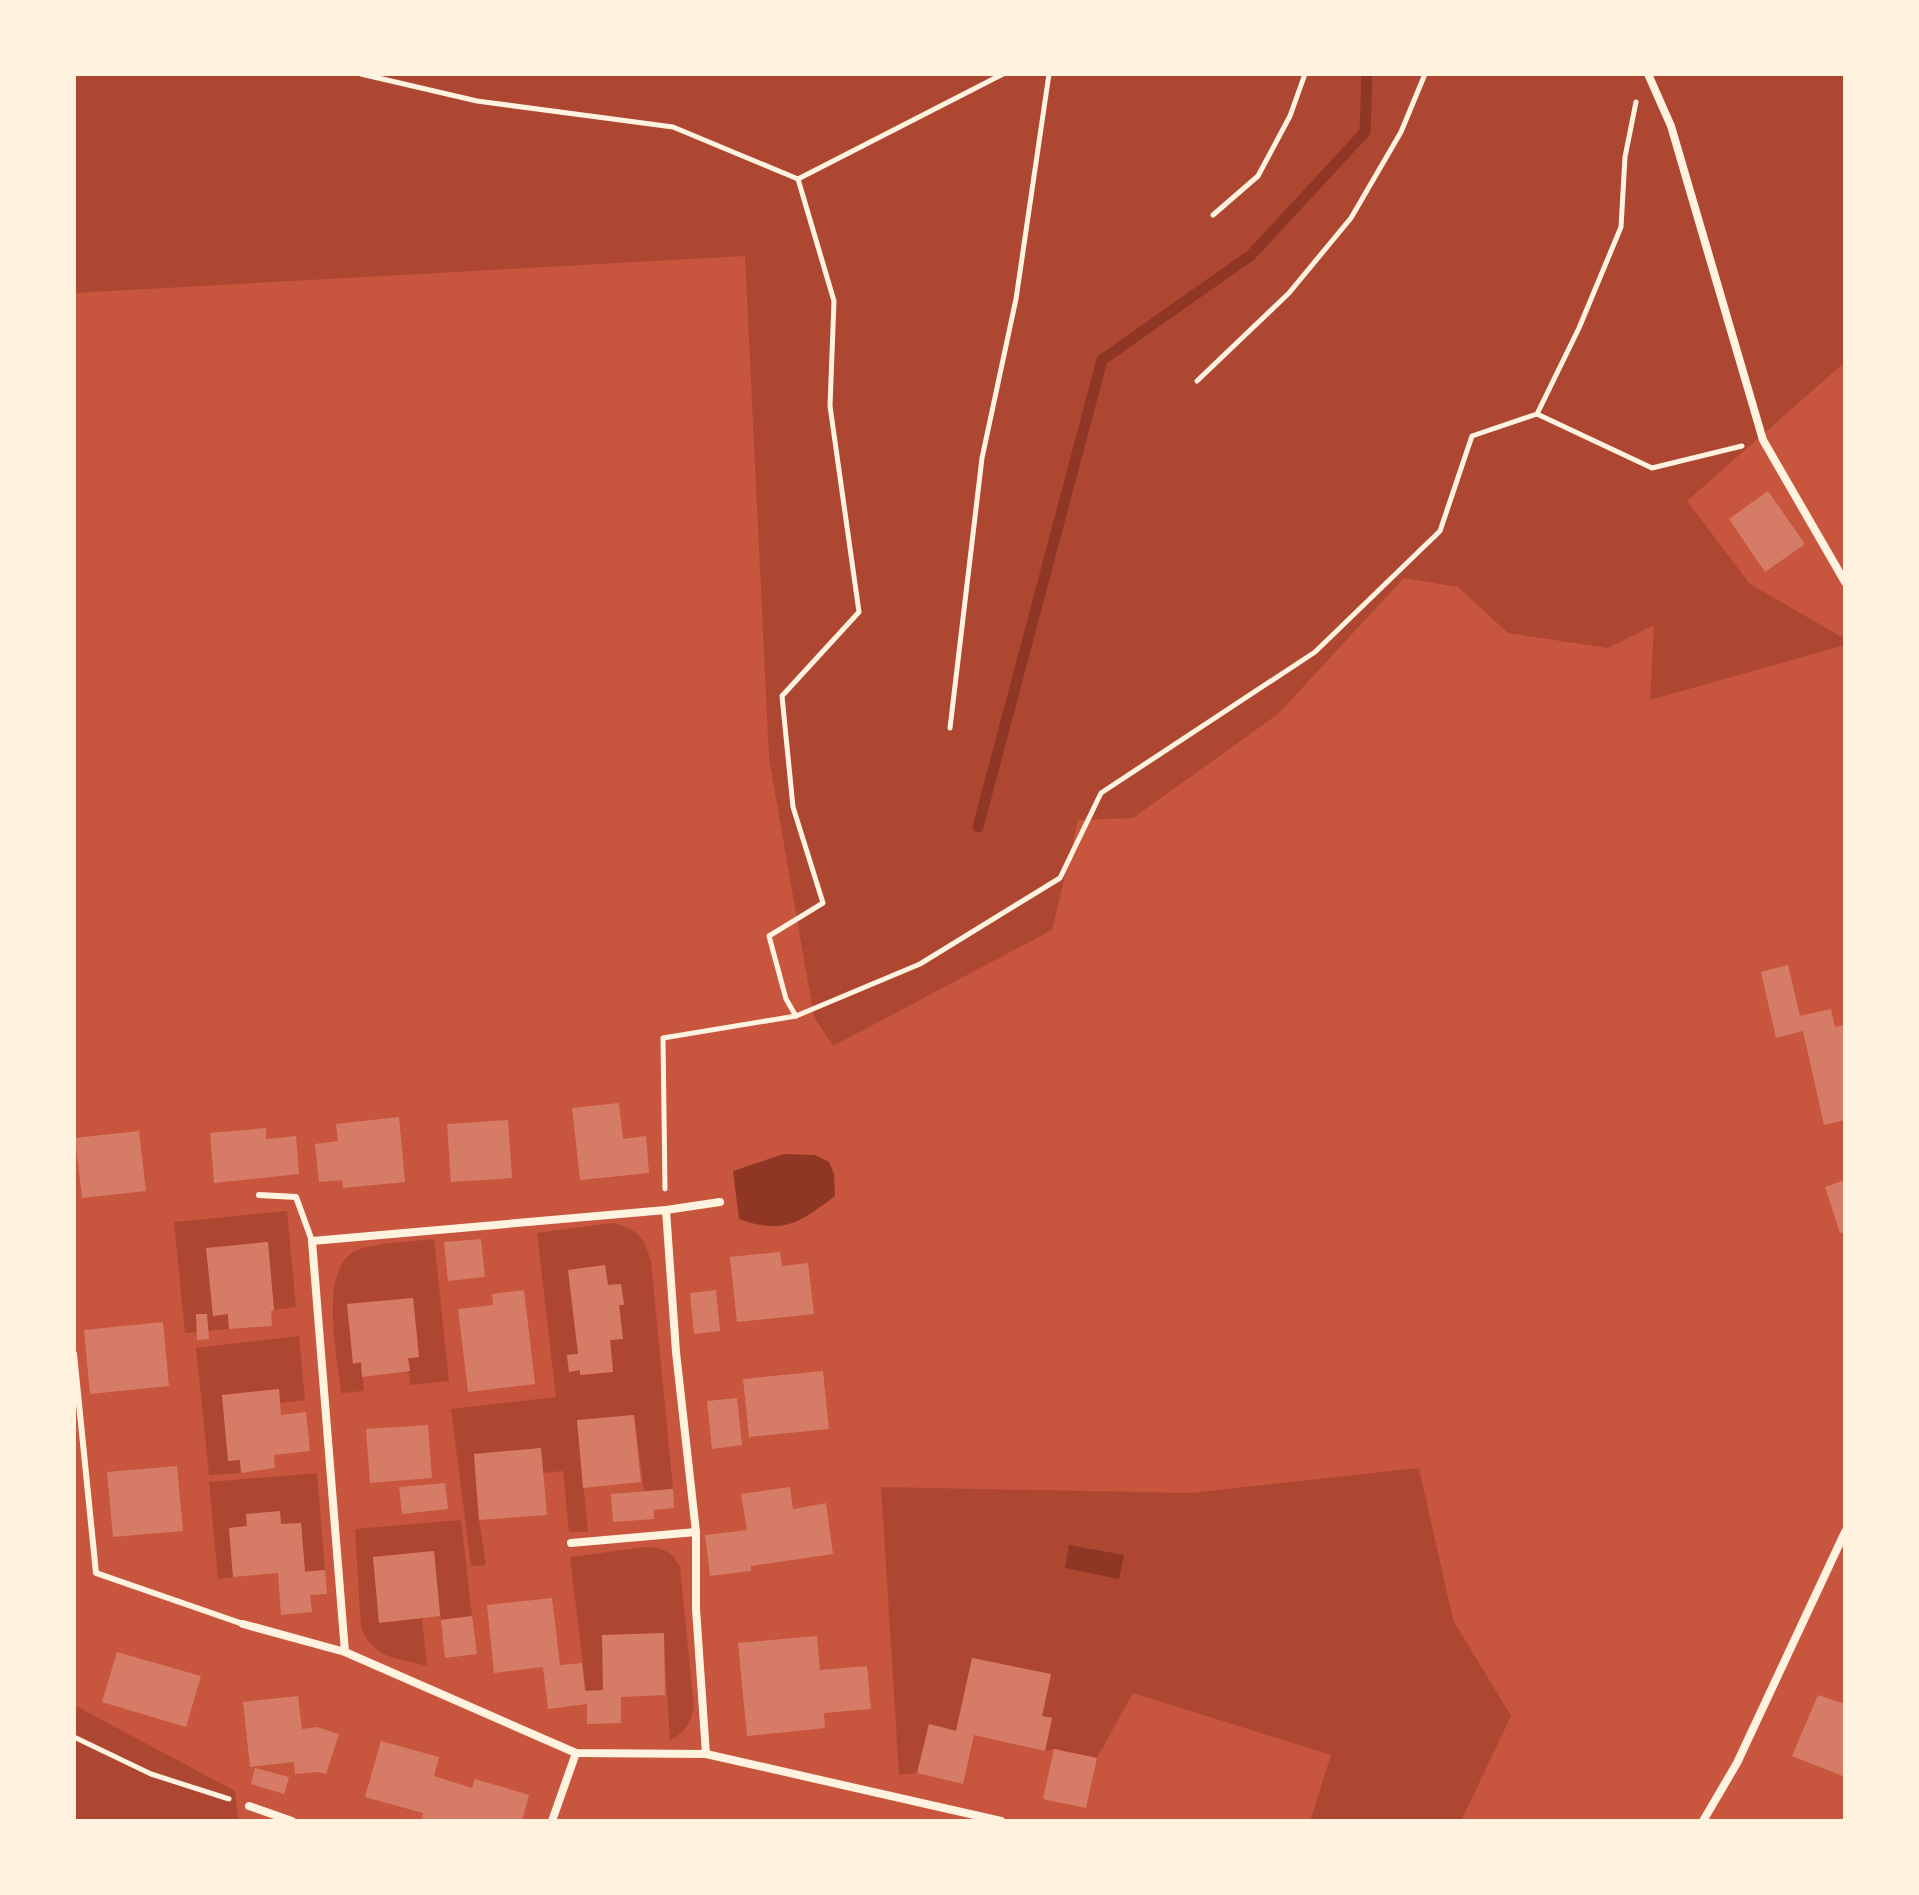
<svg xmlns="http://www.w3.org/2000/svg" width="1919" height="1895" font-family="Quicksand,sans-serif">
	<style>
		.green { fill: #ae4732; fill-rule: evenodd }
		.water { fill: #8f3625 }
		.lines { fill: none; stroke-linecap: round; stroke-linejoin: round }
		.stream { stroke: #8f3625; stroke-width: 11 }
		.building { fill: #d67c66 }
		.path { stroke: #fff3e0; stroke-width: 5 }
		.service { stroke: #fff3e0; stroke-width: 6 }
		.minor { stroke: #fff3e0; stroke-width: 8 }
	</style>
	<rect width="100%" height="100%" fill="#c8553d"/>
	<!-- green -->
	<g class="green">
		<path d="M74 74H1845V362L1687 501 1750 584 1845 639V645L1650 700 1654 625 1608 648 1508 633 1458 587 1404 578 1278 714 1133 818 1078 820 1052 930 833 1046 814 1017 769 758 745 256 74 293Z"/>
		<path d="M287 1211 296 1307 274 1310 267 1242 207 1248 228 1314 229 1329 185 1333 174 1222Z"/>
		<path d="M613 1223C639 1231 644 1236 651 1262L673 1489 644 1491 634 1415 577 1421 588 1532H569L563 1471 543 1473 541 1448 474 1454 479 1520 486 1565 471 1566 451 1409 556 1397 537 1233ZM621 1284 624 1304 619 1305 623 1338 610 1340 613 1372 581 1375 580 1370 569 1372 567 1355 578 1354 608 1285Z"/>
		<path d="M434 1239 449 1381 410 1385 407 1359 419 1357 413 1298 348 1304 353 1363H361L364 1391 341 1393C338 1359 316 1262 360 1249 382 1242 410 1242 434 1239Z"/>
		<path d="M299 1336 305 1400 280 1403 278 1389 222 1395 229 1461 240 1460 241 1473 209 1475 196 1348Z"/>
		<path d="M1419 1468 1453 1620 1511 1716 1461 1821H1310L1331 1755 1133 1693 1097 1758 1054 1749 1045 1751 1052 1718 1042 1716 1051 1675 973 1658 956 1731 929 1724 917 1773 899 1775 881 1487 1191 1493Z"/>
		<path d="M317 1473 325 1570 305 1571 301 1523 281 1524 246 1515 247 1526 229 1528 233 1577 218 1579 209 1482Z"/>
		<path d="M461 1520 472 1616 441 1620 434 1551 373 1557 379 1622 422 1618 427 1666C397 1658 373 1659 361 1627L355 1529Z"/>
		<path d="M646 1547C663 1548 672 1551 680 1567L694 1707C690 1724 686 1732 670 1740L663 1633 603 1690 586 1691 570 1557Z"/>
		<path d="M74 1705 235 1791 238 1818 245 1821H74Z"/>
	</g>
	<!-- water -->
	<g class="water">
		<path d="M784 1154 815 1155 829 1162 834 1174 835 1196C799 1223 784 1235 739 1219L733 1171Z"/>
		<path d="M1069 1545 1124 1555 1119 1579 1065 1568Z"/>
	</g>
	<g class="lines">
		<!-- stream -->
		<path class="stream" d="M978 827 1102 360 1251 255 1365 132 1367 74"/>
	</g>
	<!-- building -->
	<g class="building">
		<path d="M1768 491 1805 544 1765 572 1729 519Z"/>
		<path d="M1788 965 1800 1016 1831 1009 1835 1027 1845 1025V1120L1824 1125 1803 1031 1776 1038 1761 972Z"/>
		<path d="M619 1103 623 1139 646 1136 649 1173 580 1180 572 1108Z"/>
		<path d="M399 1117 405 1182 343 1188 342 1180 319 1182 315 1144 338 1141 336 1124Z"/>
		<path d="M508 1120 512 1178 451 1182 447 1124Z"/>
		<path d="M266 1128V1139L296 1136 299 1174 214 1183 210 1133Z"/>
		<path d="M139 1131 146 1191 82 1198 75 1138Z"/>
		<path d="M1845 1180V1232L1840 1233 1825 1187Z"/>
		<path d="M481 1239 485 1277 448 1281 444 1242Z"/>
		<path d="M268 1242 274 1310 271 1311 272 1326 229 1329 228 1314 213 1316 206 1248Z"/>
		<path d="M780 1252 782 1266 808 1263 814 1314 737 1322 730 1257Z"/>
		<path d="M605 1265 608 1285 621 1284 624 1305H619L623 1339 610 1340 613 1372 580 1375V1370L569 1372 567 1355 578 1354 568 1270Z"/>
		<path d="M524 1290 535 1384 468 1392 458 1309 493 1305 492 1294Z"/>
		<path d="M716 1290 720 1331 694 1334 690 1293Z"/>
		<path d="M413 1298 419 1357 408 1358 410 1371 362 1377 361 1362 353 1364 347 1304Z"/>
		<path d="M196 1314H207L209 1339 197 1340Z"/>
		<path d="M163 1322 169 1386 90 1394 84 1330Z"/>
		<path d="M823 1371 829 1429 749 1437 743 1379Z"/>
		<path d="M279 1389 281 1415 306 1412 310 1451 274 1455 275 1468 241 1473 240 1460 228 1461 222 1395Z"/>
		<path d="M737 1398 742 1445 712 1449 707 1401Z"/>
		<path d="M634 1415 641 1482 583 1488 577 1420Z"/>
		<path d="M428 1425 432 1478 370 1483 366 1429Z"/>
		<path d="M541 1448 547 1515 479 1520 474 1454Z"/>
		<path d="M177 1466 183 1531 113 1537 107 1472Z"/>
		<path d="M445 1483 448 1509 402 1514 399 1487Z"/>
		<path d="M790 1487 793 1509 826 1503 833 1554 751 1566V1571L710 1576 705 1535 747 1530 741 1494Z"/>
		<path d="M673 1489 674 1508 654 1510V1519L613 1522 611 1494Z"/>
		<path d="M280 1511 281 1524 301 1523 305 1572 325 1570 327 1594 310 1595 312 1612 281 1615 278 1573 233 1577 229 1528 247 1526 246 1514Z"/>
		<path d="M434 1551 440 1616 379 1623 373 1557Z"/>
		<path d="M552 1598 560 1665 582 1663 585 1691 603 1690 602 1635 664 1633 665 1695 621 1697V1723L587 1724V1704L548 1709 543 1667 494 1673 487 1605Z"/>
		<path d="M472 1616 477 1654 445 1658 441 1620Z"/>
		<path d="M817 1636 820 1670 867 1666 871 1709 824 1713 825 1728 747 1736 738 1643Z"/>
		<path d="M117 1652 201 1676 186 1727 102 1702Z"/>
		<path d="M972 1658 1051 1674 1042 1716 1052 1718 1045 1751 974 1735 963 1784 917 1773 929 1724 956 1731Z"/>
		<path d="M1818 1695 1845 1704V1777L1792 1756Z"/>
		<path d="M298 1696 302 1729 317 1727 339 1734 326 1774 318 1772 295 1774 294 1762 250 1767 243 1702Z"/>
		<path d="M381 1741 439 1757 434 1776 472 1788 475 1779 529 1795 522 1821H421L423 1813 365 1797Z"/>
		<path d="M1054 1749 1097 1758 1086 1808 1043 1799Z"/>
		<path d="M255 1768 289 1777 284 1794 251 1784Z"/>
	</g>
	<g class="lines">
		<!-- path -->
		<g class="path">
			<path d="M361 74 477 101 673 127 798 179 834 301 830 406 859 612 782 696 793 807 823 903 769 936 786 999 796 1016"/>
			<path d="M798 179 1003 74"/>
			<path d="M1213 215 1258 176 1290 116 1305 74"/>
			<path d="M1197 381 1289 293 1351 218 1401 132 1425 74"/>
			<path d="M1537 414 1579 328 1621 227 1625 157 1636 102"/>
			<path d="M950 728 982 458 1016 299 1049 74"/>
			<path d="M665 1189 663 1038 796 1016 920 964 1060 878 1101 793 1315 652 1440 531 1472 436 1537 414 1652 468 1742 446"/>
			<path d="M74 1737 151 1774 229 1799"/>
		</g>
		<!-- service -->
		<g class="service">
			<path d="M259 1195 296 1197 312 1241"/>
			<path d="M74 1354 96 1573 243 1624"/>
		</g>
		<!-- minor -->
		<g class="minor">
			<path d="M1648 74 1671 126 1763 440 1845 582"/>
			<path d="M666 1210 720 1202"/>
			<path d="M571 1543 696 1532"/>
			<path d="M243 1624 345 1652"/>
			<path d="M706 1754 696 1609V1532L676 1352 666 1210 312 1241 345 1652 576 1753 706 1754 1001 1821"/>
			<path d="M249 1806 292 1821"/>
			<path d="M552 1821 576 1753"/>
			<path d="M1703 1821 1737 1763 1845 1532"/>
		</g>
	</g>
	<!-- border -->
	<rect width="1919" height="1895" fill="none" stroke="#fff3e0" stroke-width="152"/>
</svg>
